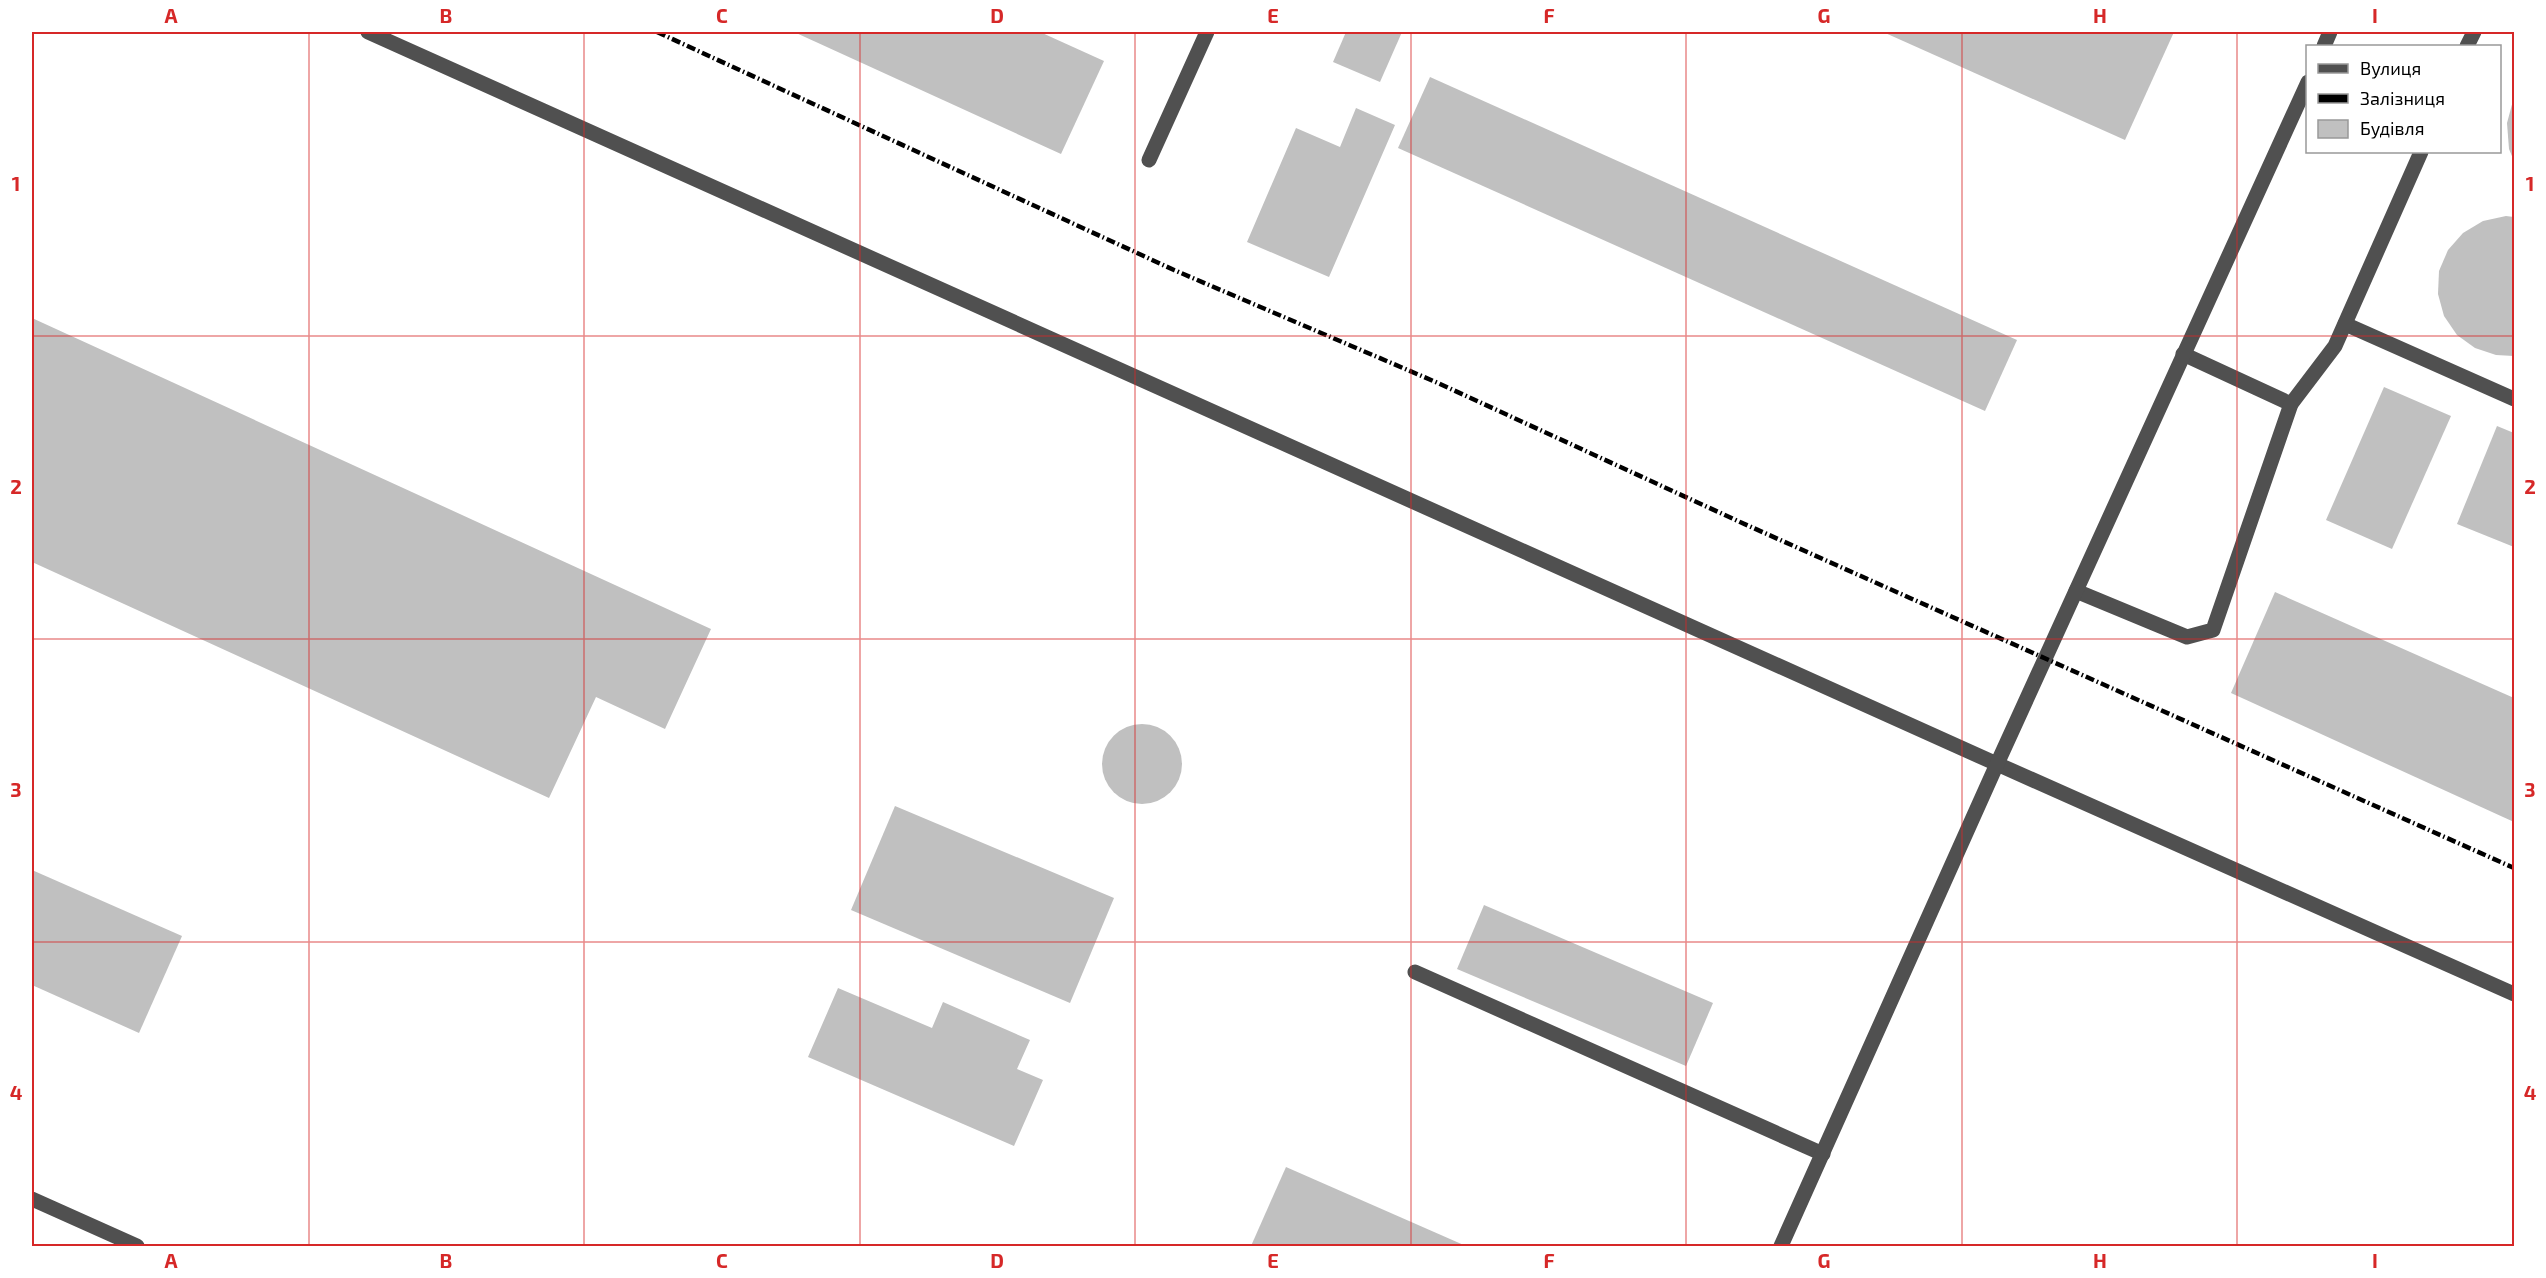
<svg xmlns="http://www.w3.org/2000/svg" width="2546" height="1278" font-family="'Exo 2',sans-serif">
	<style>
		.building { fill: #c0c0c0 }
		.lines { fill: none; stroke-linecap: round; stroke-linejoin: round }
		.minor { stroke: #505050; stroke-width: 15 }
		.rail { stroke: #000; stroke-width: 4.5; stroke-dasharray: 9 3 1.5 3; stroke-linecap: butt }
		.grid { fill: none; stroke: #d62828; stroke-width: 1.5; stroke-opacity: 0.55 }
		.neatline { fill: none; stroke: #d62828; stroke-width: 2 }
		.grid-label { font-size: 20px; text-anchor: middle; font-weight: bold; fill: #d62828 }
	</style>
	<rect width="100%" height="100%" fill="#fff"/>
	<!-- building -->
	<g class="building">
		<path d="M794 32H1040L1104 61 1061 154Z"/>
		<path d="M1346 32H1402L1380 82 1333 62Z"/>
		<path d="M1883 32H2174L2125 140Z"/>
		<path d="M1430 77 2017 340 1985 411 1398 148Z"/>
		<path d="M2514 97V161L2509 149 2507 123Z"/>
		<path d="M1356 108 1395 125 1329 277 1247 242 1296 128 1340 147Z"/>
		<path d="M2506 216 2514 217V356L2496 355 2475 348 2457 335 2444 316 2438 294 2439 271 2448 250 2463 233 2483 221Z"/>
		<path d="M32 318 711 629 665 729 596 697 549 798 32 562Z"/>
		<path d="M2384 387 2451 416 2392 549 2326 520Z"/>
		<path d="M2497 426 2514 433V547L2457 524Z"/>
		<path d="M2275 592 2514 698V822L2231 693Z"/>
		<circle cx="1142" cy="764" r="40"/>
		<path d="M895 806 1114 898 1070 1003 851 910Z"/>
		<path d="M32 870 182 936 139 1033 32 985Z"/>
		<path d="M1484 905 1713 1003 1686 1066 1457 969Z"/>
		<path d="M838 988 932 1028 943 1002 1030 1040 1017 1069 1043 1080 1014 1146 808 1057Z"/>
		<path d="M1286 1167 1466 1246H1251Z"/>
	</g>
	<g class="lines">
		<!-- minor -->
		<g class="minor">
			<path d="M368 32 1997 764 2514 994"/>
			<path d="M2324 46 2330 32"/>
			<path d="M2467 46 2474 32"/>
			<path d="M1149 160 1207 32"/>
			<path d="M2345 324 2514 399"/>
			<path d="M2183 354 2291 404"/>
			<path d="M2076 591 2187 637 2213 630 2291 404 2335 346 2421 152"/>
			<path d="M1415 972 1823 1154"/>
			<path d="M32 1199 137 1246"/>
			<path d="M1781 1246 1997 764 2308 82"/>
		</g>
		<!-- rail -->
		<path class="rail" d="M657 32 1174 270 1438 383 1740 522 2514 868"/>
	</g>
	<!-- grid -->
	<path class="grid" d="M309 32V1246M584 32V1246M860 32V1246M1135 32V1246M1411 32V1246M1686 32V1246M1962 32V1246M2237 32V1246M32 336H2514M32 639H2514M32 942H2514"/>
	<!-- border -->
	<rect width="2546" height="1278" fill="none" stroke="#ffffff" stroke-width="66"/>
	<!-- legend -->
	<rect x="2306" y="45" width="195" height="108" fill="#ffffff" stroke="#999999" stroke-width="1.5"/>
	<rect x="2318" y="64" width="30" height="9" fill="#505050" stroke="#999999" stroke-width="1.5"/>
	<text x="2360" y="75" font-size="18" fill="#000000">Вулиця</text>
	<rect x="2318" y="94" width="30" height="9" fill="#000000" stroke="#999999" stroke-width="1.5"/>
	<text x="2360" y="105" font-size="18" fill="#000000">Залізниця</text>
	<rect x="2318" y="120" width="30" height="18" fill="#c0c0c0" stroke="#999999" stroke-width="1.5"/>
	<text x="2360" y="135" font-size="18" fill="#000000">Будівля</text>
	<rect x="33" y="33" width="2480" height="1212" class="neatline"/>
	<g class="grid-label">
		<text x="171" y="23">A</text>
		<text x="446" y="23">B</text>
		<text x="722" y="23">C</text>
		<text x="997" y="23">D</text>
		<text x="1273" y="23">E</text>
		<text x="1549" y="23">F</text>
		<text x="1824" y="23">G</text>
		<text x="2100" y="23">H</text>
		<text x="2375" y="23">I</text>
		<text x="16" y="191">1</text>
		<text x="2530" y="191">1</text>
		<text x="16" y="494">2</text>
		<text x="2530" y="494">2</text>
		<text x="16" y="797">3</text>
		<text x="2530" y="797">3</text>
		<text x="16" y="1100">4</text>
		<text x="2530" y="1100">4</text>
		<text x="171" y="1268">A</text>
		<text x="446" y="1268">B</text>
		<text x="722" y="1268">C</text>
		<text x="997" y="1268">D</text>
		<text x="1273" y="1268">E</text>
		<text x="1549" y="1268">F</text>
		<text x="1824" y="1268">G</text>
		<text x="2100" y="1268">H</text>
		<text x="2375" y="1268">I</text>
	</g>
</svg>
